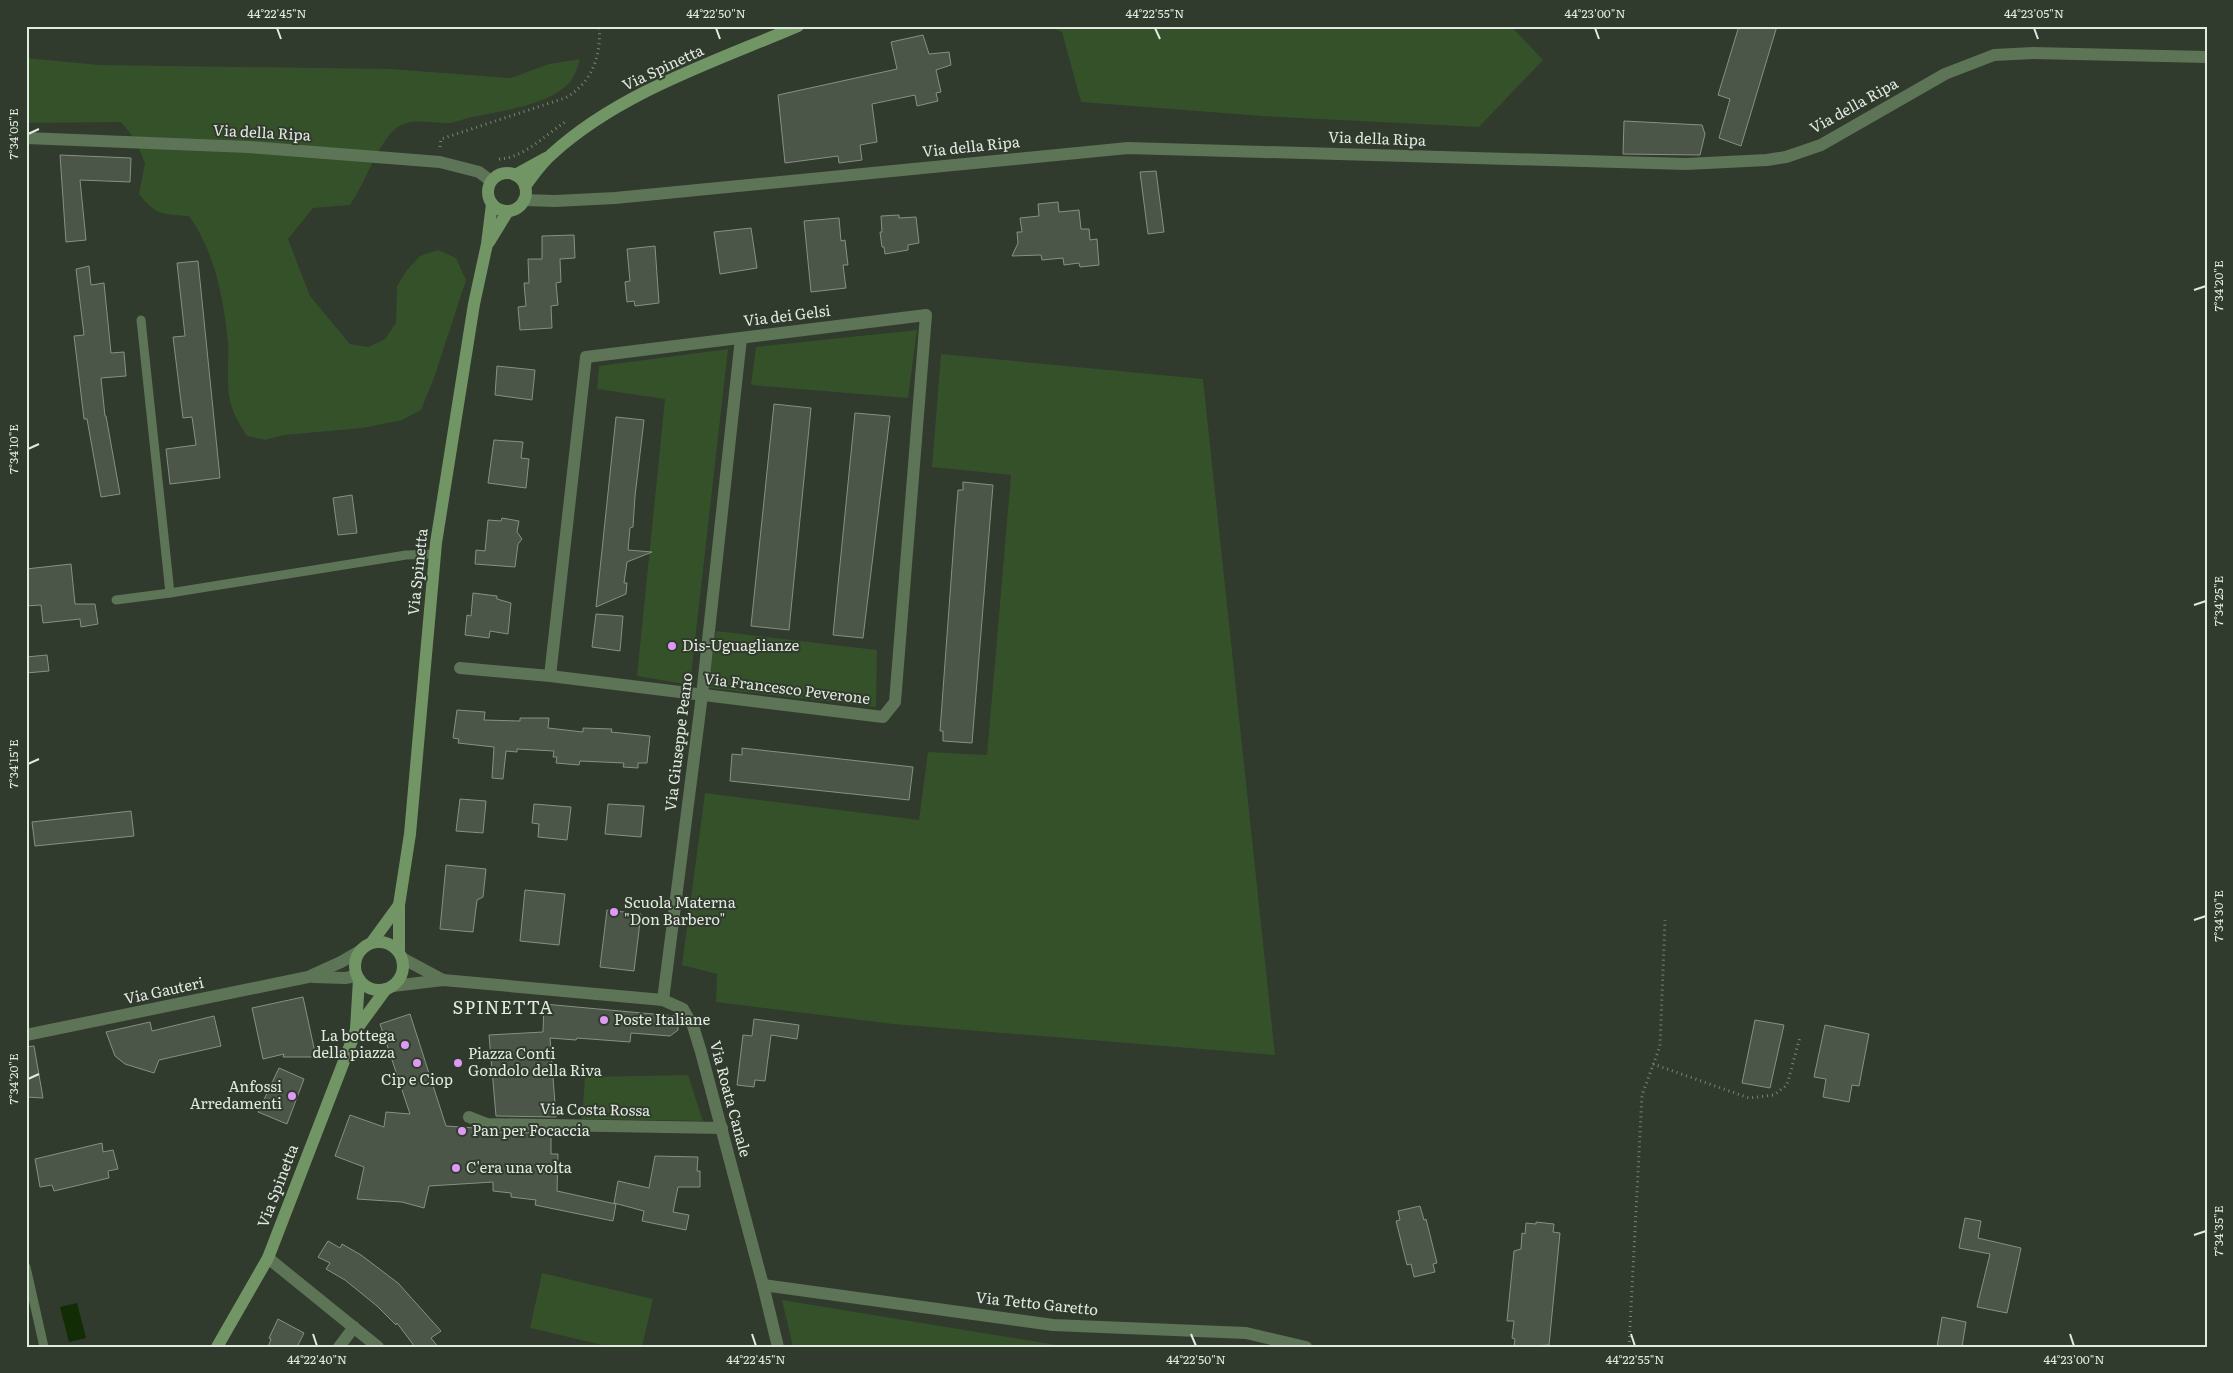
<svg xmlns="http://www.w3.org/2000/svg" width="2233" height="1373" font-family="Literata,serif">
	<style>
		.green { fill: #345129 }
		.water { fill: #122c06 }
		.building { fill: #4c5648; stroke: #859182 }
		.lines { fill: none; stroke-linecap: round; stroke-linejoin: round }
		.path { stroke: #7a8377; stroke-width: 3; stroke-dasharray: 1 4; stroke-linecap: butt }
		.lane { stroke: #5d7456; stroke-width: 9 }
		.street { stroke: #5d7456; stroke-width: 12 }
		.secondary { stroke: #729565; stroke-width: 12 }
		.ticks { fill: none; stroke: #e2e9e0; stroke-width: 2 }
		.poi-dot { fill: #dd99f3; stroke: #303a2d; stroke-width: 2 }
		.labels { text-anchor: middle; stroke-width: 4; stroke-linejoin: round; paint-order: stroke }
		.street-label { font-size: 15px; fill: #e2e9e0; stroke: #303a2d }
		.poi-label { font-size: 15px; fill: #e2e9e0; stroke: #303a2d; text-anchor: start }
		.quarter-label { font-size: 18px; letter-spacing: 1px; fill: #e2e9e0; stroke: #303a2d }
		.neatline { fill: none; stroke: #e2e9e0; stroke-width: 2 }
		.ticks-label { font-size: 12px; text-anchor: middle; fill: #e2e9e0 }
	</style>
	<rect width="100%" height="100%" fill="#303a2d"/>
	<!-- green -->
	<g class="green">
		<path d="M1048 26H1511L1543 60 1479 127 1262 116 1081 102 1062 32Z"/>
		<path d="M26 58 100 65 391 69 511 78 549 64 580 59C577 68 574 80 566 86 543 106 501 111 473 117 465 118 458 122 450 123 432 124 411 116 395 129 377 145 365 184 350 205L313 208 288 239 310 296 350 344 368 347 385 339 396 323 397 286 407 270 420 256 438 250 456 258 466 280 435 375 421 410 402 420 363 428 284 435 265 440 247 436C240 425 233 414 230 401 226 383 229 362 228 344 224 300 215 252 189 216 163 214 156 216 139 194L145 163 134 138 121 122 26 123Z"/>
		<path d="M917 330 908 398 751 385 756 347Z"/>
		<path d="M728 349 690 685 637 676 665 399 597 389 599 366Z"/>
		<path d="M941 354 1203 379 1275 1055 893 1024 716 1002 717 974 682 965 705 793 919 820 928 752 987 755 1011 475 932 467Z"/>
		<path d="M716 631 877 650 876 707 708 688Z"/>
		<path d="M688 1075 703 1121 582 1119 585 1077Z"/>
		<path d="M542 1273 653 1299 642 1347H611L530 1328Z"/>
		<path d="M782 1300 1069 1347H793Z"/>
	</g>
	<!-- water -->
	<path class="water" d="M77 1303 86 1338 69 1342 60 1307Z"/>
	<!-- building -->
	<g class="building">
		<path d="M1739 26H1777L1741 146 1719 138 1730 99 1718 95Z"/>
		<path d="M923 35 929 54 949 52 951 65 936 70 941 92 936 93 938 101 917 106 915 95 872 104 877 142 860 145 862 160 839 163 838 156 785 163 778 95 897 69 891 42Z"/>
		<path d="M1624 121 1702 125 1705 134 1700 155 1623 154Z"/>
		<path d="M60 155 131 158 130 182 80 180 86 240 66 242Z"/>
		<path d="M1156 171 1164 232 1148 234 1140 172Z"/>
		<path d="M1058 202 1059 212 1079 210 1081 229H1089L1090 240 1097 239 1099 265 1080 267 1079 263 1064 265 1063 258 1042 260 1041 255 1012 256 1018 243 1017 232H1022L1020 218 1039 216 1038 204Z"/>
		<path d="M899 215V218L916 217 919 243 908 245V250L885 254 884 247H882L880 232H882L881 216Z"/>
		<path d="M839 218 841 241 845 240 848 265H843L846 288 811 292 804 221Z"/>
		<path d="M751 228 757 268 720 274 714 232Z"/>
		<path d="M574 235 575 258 560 259 561 282 556 283 558 305 551 306 552 328 520 330 518 307 526 306 524 283H529L528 259H542V236Z"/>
		<path d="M655 246 659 303 635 306 634 301 627 302 625 282 630 281 627 249Z"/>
		<path d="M198 261 220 478 170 484 166 449 196 445 192 417 183 418 173 337 185 336 177 263Z"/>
		<path d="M89 266 91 285 104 283 111 353 124 352 126 376 101 378 105 416H106L120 494 101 497 87 419H84L74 336 84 335 76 269Z"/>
		<path d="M497 366 535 370 532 400 495 395Z"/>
		<path d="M774 404 811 408 789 630 751 626Z"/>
		<path d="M855 413 890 416 863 638 833 635Z"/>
		<path d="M616 417 644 420 635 496 633 527 630 528 628 550 652 552 627 562 624 583H627L626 594 596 607Z"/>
		<path d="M494 440 523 442 521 458 529 459 526 488 488 483Z"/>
		<path d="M963 482 993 485 972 743 943 741V731H940L955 526 958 490H963Z"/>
		<path d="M352 495 357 533 338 535 333 498Z"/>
		<path d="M502 518 519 521 517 532 522 539 518 544 515 567 475 564 476 550 485 551 488 520 501 521Z"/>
		<path d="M71 564 75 604H95L98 624 81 627 80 619 43 623 41 605 26 606V569Z"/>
		<path d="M473 593 497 596V599L511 603 508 634 490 631 489 638 465 635 467 615 471 616Z"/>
		<path d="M596 614 623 616 620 651 592 647Z"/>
		<path d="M47 655 49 671 26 673V657Z"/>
		<path d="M457 710 485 712 484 720 520 721V718H549L548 728 583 732V728L612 729 611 732 650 736 647 763H638V768L623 767 624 763 580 761 579 765 556 763 557 757H553L554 751 517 749V752L506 751 503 779 492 778 494 747 458 743 459 739 453 738Z"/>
		<path d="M742 748 913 767 909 800 730 781 732 754 742 755Z"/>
		<path d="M460 799 486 801 483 833 456 831Z"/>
		<path d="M534 804 571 807 567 840 538 837 539 824 532 823Z"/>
		<path d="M608 804 644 806 641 837 605 834Z"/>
		<path d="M131 811 134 836 35 846 32 822Z"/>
		<path d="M446 865 486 869 483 897 477 900 473 932 440 929Z"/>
		<path d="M525 890 565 894 559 945 520 941Z"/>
		<path d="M607 910 641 914 634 971 600 967Z"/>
		<path d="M303 997 316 1057H283L284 1054 263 1059 252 1008Z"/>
		<path d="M544 1004 675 1016 678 1021V1030L670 1036 631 1033 630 1042 577 1038 576 1040 550 1038 556 1117 496 1116 489 1035 543 1032Z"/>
		<path d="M410 1014 446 1126 475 1128 487 1132 551 1133V1154H558L557 1191 616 1204 613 1221 535 1205 536 1200 511 1197V1193L493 1191V1182L429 1186 424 1208 402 1202 357 1199 364 1167 335 1156 350 1115 384 1127 386 1112 410 1114 380 1024Z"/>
		<path d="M214 1016 221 1046 159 1060 154 1073 125 1064 115 1056 106 1032 150 1022 152 1031Z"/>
		<path d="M754 1019 799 1025 797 1039 771 1035 765 1081 755 1080 754 1087 737 1085 743 1035 752 1036Z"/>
		<path d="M1755 1020 1784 1025 1770 1088 1742 1083Z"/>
		<path d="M1825 1025 1869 1034 1859 1086 1852 1085 1849 1102 1823 1097 1826 1079 1814 1077Z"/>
		<path d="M34 1046 43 1098 26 1097V1047Z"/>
		<path d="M279 1068 304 1079 287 1124 258 1112Z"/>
		<path d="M102 1143 103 1152 113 1150 118 1169 108 1171 109 1178 54 1191 52 1185 40 1187 35 1159Z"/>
		<path d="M655 1156 698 1157 697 1171H700V1187H678L673 1212 689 1215 686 1230 642 1221 644 1211 614 1203 618 1181 649 1188Z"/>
		<path d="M1420 1206 1424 1220 1426 1219 1437 1263 1433 1264 1435 1272 1414 1277 1411 1264 1407 1265 1396 1221 1400 1220 1398 1211Z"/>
		<path d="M1965 1218 1981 1221 1978 1238 2021 1248 2007 1313 1977 1307 1990 1254 1959 1248Z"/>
		<path d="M1536 1222 1554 1224 1553 1232 1560 1233 1549 1345 1514 1347 1515 1339 1512 1338 1514 1321H1507L1514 1251 1521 1249 1522 1233 1525 1234 1526 1223 1536 1224Z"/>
		<path d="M328 1241 340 1248 342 1244 361 1255 398 1283 441 1331 431 1338 438 1347H415L397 1323 396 1325 377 1306 345 1280 326 1269 330 1263 318 1257Z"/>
		<path d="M1942 1317 1966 1322 1962 1347H1937Z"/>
		<path d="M278 1319 304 1333 297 1347H268L271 1339 269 1338Z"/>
	</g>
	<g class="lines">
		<!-- path -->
		<g class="path">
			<path d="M440 147 441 139 565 98C591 84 602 56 599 26"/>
			<path d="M499 159C524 158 545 135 565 122"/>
			<path d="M1653 1064 1749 1098 1774 1095 1787 1085 1800 1037"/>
			<path d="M1629 1347 1642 1095 1660 1046 1665 920"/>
		</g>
		<!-- lane -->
		<g class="lane">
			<path d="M141 320 170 593 406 555 436 554"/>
			<path d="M116 600 170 593"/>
			<path d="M26 1267 44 1347"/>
		</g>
		<!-- street -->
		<g class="street">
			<path d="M26 138 249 147 440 162 479 172 491 181"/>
			<path d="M524 200 555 201 615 198 1128 148 1686 164 1767 160 1786 157 1821 145 1945 74 1994 55 2033 53 2207 57"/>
			<path d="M460 668 550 676 883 717 895 702 926 315 586 357 550 676"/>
			<path d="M402 958 443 980"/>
			<path d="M313 977 345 978 357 976"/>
			<path d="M393 986 443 980 663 1000 683 1009 693 1026 701 1052 763 1285 778 1347"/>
			<path d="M663 1000 702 695 741 338"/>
			<path d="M26 1035 308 977 341 962 360 951"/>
			<path d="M469 1117 487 1124 722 1128"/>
			<path d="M268 1258 378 1347"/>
			<path d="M763 1285 1053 1325 1246 1333 1306 1347"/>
			<path d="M339 1347 354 1327"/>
		</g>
		<!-- secondary -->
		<g class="secondary">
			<circle cx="507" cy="192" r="19"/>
			<path d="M515 175 546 158"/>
			<path d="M525 186C533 176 541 163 552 154 620 92 714 62 798 26"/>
			<path d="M489 242 508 211"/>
			<circle cx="379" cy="966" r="24"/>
			<path d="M372 942 399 905"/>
			<path d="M399 951V905L410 834 436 543 474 304 487 244 492 204"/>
			<path d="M356 1029 359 979"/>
			<path d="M217 1347 268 1258 356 1030 386 989"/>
		</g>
	</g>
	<!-- ticks -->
	<path class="ticks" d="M277 28 281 39M716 28 720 39M1155 28 1160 39M1595 28 1599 39M2034 28 2038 39M28 134 39 129M2194 290 2206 286M28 449 39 444M2194 605 2206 601M28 764 39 759M2194 920 2206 916M28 1079 39 1074M2194 1235 2206 1231M313 1334 317 1346M752 1334 756 1346M1191 1334 1196 1346M1631 1334 1635 1346M2070 1334 2074 1346"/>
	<!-- markers -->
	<g class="poi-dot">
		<circle cx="672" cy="646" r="5"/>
		<circle cx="614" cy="912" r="5"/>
		<circle cx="604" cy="1020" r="5"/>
		<circle cx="405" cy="1045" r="5"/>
		<circle cx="417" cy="1063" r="5"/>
		<circle cx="458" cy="1063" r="5"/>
		<circle cx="292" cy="1096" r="5"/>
		<circle cx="462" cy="1131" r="5"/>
		<circle cx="456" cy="1168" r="5"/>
	</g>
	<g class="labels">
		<!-- street labels -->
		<g class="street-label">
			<text transform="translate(663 68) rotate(-25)" y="5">Via Spinetta</text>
			<text transform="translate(1854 106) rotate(-29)" y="5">Via della Ripa</text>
			<text transform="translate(262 133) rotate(3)" y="5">Via della Ripa</text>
			<text transform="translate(1377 139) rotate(2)" y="5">Via della Ripa</text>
			<text transform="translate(971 147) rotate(-6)" y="5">Via della Ripa</text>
			<text transform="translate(787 316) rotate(-7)" y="5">Via dei Gelsi</text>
			<text transform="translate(418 572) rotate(-84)" y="5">Via Spinetta</text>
			<text transform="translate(787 689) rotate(7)" y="5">Via Francesco Peverone</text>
			<text transform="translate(679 742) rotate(-83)" y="5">Via Giuseppe Peano</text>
			<text transform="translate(164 991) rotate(-12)" y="5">Via Gauteri</text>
			<text transform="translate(730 1099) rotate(75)" y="5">Via Roata Canale</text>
			<text transform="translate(595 1110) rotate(1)" y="5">Via Costa Rossa</text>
			<text transform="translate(278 1186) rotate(-69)" y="5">Via Spinetta</text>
			<text transform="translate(1037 1304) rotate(6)" y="5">Via Tetto Garetto</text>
		</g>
		<!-- poi labels -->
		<g class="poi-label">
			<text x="682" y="651">Dis-Uguaglianze</text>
			<text x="624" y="908">Scuola Materna<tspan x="624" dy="17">"Don Barbero"</tspan></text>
			<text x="614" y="1025">Poste Italiane</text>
			<text x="395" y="1041" text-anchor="end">La bottega<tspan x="395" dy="17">della piazza</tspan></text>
			<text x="468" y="1059">Piazza Conti<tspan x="468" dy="17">Gondolo della Riva</tspan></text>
			<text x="417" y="1085" text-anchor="middle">Cip e Ciop</text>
			<text x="282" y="1092" text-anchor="end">Anfossi<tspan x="282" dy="17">Arredamenti</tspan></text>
			<text x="472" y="1136">Pan per Focaccia</text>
			<text x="466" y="1173">C'era una volta</text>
		</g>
		<!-- quarter labels -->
		<g class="quarter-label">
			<text x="503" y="1014">SPINETTA</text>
		</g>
	</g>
	<!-- border -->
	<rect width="2233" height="1373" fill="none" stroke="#303a2d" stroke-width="55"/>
	<rect x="28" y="28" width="2178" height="1318" class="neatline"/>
	<g class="ticks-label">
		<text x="277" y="18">44°22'45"N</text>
		<text x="716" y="18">44°22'50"N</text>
		<text x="1155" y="18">44°22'55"N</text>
		<text x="1595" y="18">44°23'00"N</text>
		<text x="2034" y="18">44°23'05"N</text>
		<text transform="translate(14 134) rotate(-90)" y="4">7°34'05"E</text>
		<text transform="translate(2219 286) rotate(-90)" y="4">7°34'20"E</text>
		<text transform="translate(14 449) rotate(-90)" y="4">7°34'10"E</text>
		<text transform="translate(2219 601) rotate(-90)" y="4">7°34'25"E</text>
		<text transform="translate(14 764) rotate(-90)" y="4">7°34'15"E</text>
		<text transform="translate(2219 916) rotate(-90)" y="4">7°34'30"E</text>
		<text transform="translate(14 1079) rotate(-90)" y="4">7°34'20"E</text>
		<text transform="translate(2219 1231) rotate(-90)" y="4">7°34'35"E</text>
		<text x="317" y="1364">44°22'40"N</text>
		<text x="756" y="1364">44°22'45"N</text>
		<text x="1196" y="1364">44°22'50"N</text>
		<text x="1635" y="1364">44°22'55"N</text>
		<text x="2074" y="1364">44°23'00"N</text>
	</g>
</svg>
